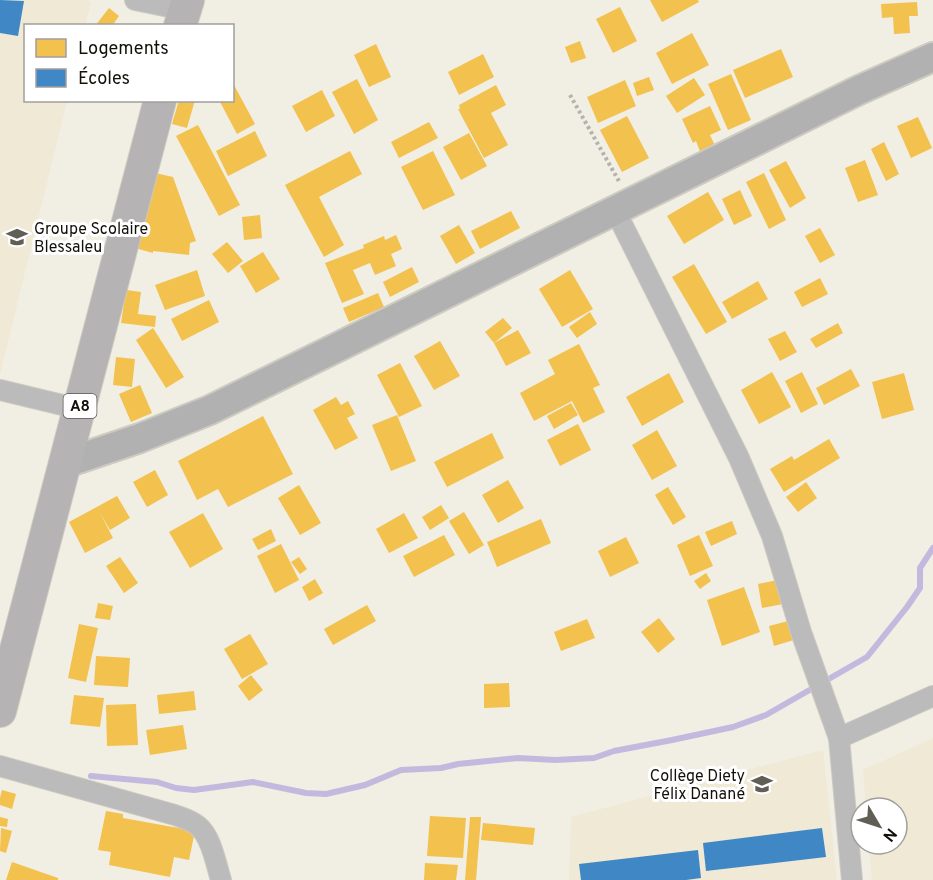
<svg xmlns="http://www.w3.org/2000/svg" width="933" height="880" font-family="Overpass,sans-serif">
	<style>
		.built { fill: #efe9d5 }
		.homes { fill: #f2c14e }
		.schools { fill: #3f88c5 }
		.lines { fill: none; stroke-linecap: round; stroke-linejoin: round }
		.stream { stroke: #c2bade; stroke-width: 6 }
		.street-casing { stroke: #cdcac1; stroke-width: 22 }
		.secondary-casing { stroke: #cdcac1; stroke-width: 32 }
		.primary-casing { stroke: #cdcac1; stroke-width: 34 }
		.path { stroke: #b4b2af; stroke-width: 4; stroke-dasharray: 3 3; stroke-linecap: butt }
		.street { stroke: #bcbbbc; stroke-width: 20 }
		.secondary { stroke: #b1b1b2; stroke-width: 28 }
		.primary { stroke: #b5b3b3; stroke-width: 32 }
		.labels { text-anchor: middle; stroke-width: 6; stroke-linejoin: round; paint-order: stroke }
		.shield { fill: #fff; stroke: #5a5854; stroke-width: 1.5 }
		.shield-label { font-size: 15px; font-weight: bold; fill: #13100a }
		.poi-label { font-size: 16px; fill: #13100a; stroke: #fff; text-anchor: start }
	</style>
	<rect width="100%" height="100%" fill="#f1eee3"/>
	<!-- built -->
	<g class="built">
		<path d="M0 0H83L91 2 85 25 26 26V100L67 101 0 374Z"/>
		<path d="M933 738V880H872L869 844H897V808H866L863 770Z"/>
		<path d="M823 750 837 880H569L571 817Z"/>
	</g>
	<!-- homes -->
	<g class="homes">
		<path d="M650 0H698L699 2 662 22Z"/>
		<path d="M917 2 918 16H909L910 33 894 34 893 17 882 18 881 4Z"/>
		<path d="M620 7 637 41 613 53 596 19Z"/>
		<path d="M109 8 119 16 112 26H95Z"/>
		<path d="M692 33 709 65 672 84 656 53Z"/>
		<path d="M580 41 586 58 571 63 565 47Z"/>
		<path d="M376 44 391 77 369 87 354 55Z"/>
		<path d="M781 49 793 77 745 98 733 70Z"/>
		<path d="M483 54 494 77 459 95 448 72Z"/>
		<path d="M731 74 751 120 728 130 708 84Z"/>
		<path d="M649 77 654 90 637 96 633 83Z"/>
		<path d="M694 78 705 95 677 113 666 96Z"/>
		<path d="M357 79 378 120 354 134 332 92Z"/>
		<path d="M625 80 636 106 598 123 587 97Z"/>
		<path d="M234 85 255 124 237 134 219 100H232V86Z"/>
		<path d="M496 85 506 105 491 113 508 145 484 158 458 109H460L459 105Z"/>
		<path d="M322 90 335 116 306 132 292 106Z"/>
		<path d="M179 100H195L187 128 172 124Z"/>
		<path d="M710 106 721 130 710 135 716 148 701 154 696 141 693 143 682 119Z"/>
		<path d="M627 116 649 158 622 172 600 130Z"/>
		<path d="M918 117 932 148 911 158 897 126Z"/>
		<path d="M429 122 438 138 399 158 391 142Z"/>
		<path d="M198 125 240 205 219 216 176 136Z"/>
		<path d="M255 131 267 156 228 176 216 151Z"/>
		<path d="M469 133 487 166 461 180 443 147Z"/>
		<path d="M884 142 899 174 886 181 871 149Z"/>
		<path d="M350 151 362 174 319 197 344 245 324 257 285 185Z"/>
		<path d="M433 151 455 195 423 210 401 167Z"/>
		<path d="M865 160 878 195 858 202 845 168Z"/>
		<path d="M786 161 806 198 790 208 769 170Z"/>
		<path d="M155 173 173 177 196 241 190 243 189 255 153 251V253L135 248Z"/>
		<path d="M764 173 786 220 769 229 746 182Z"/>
		<path d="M740 190 752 216 734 225 722 199Z"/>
		<path d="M708 192 724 220 684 244 667 216Z"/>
		<path d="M511 211 520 228 480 249 471 231Z"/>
		<path d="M260 215 262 238 244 240 242 217Z"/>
		<path d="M459 225 475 253 456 264 440 236Z"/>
		<path d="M820 228 835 255 820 263 805 236Z"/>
		<path d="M396 235 402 249 391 254 396 266 375 275 370 263 353 270 364 294 342 303 325 263 364 248 363 245 384 236 385 240Z"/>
		<path d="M227 242 243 261 228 273 212 254Z"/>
		<path d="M263 252 280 279 256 293 240 266Z"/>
		<path d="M694 264 727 322 706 334 672 277Z"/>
		<path d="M412 267 419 282 390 297 383 282Z"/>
		<path d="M197 270 205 296 165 310 155 285Z"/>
		<path d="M570 270 593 309 562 327 539 289Z"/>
		<path d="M820 278 828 294 802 307 794 292Z"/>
		<path d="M758 281 768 299 732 319 722 302Z"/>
		<path d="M126 290 141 292 138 314 156 316 155 327 121 323Z"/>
		<path d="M378 293 384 307 349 322 343 308Z"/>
		<path d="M209 300 219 322 182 341 171 319Z"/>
		<path d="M590 312 597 324 577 338 569 327Z"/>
		<path d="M503 318 512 328 494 343 485 332Z"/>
		<path d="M838 323 843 333 816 348 810 339Z"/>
		<path d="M153 328 184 377 166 388 136 340Z"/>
		<path d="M518 330 531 353 506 366 494 343Z"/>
		<path d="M785 331 797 352 780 361 768 339Z"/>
		<path d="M440 341 460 376 434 390 414 356Z"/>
		<path d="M579 344 600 385 593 388 605 412 583 423 572 401 534 421 520 393 555 374 548 360Z"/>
		<path d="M116 357 135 359 132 387 113 385Z"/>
		<path d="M400 363 422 406 399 417 377 375Z"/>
		<path d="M851 369 860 386 824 405 816 388Z"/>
		<path d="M772 372 791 407 759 424 741 390Z"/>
		<path d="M802 372 818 404 801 413 785 381Z"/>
		<path d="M669 373 684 402 642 426 626 397Z"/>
		<path d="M904 373 914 410 882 419 872 382Z"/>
		<path d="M140 385 152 413 131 422 119 394Z"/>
		<path d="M336 397 341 405 348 401 355 414 347 418 358 438 335 450 313 410Z"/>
		<path d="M571 403 578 415 554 429 547 416Z"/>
		<path d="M397 415 416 461 391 471 372 425Z"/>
		<path d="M263 416 293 474 228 507 218 489 197 500 178 461Z"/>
		<path d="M578 424 591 450 560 466 547 440Z"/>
		<path d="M657 430 677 466 652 480 632 445Z"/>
		<path d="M492 433 504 458 447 487 434 462Z"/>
		<path d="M829 439 840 458 784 492 770 469 792 456 794 460Z"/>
		<path d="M155 470 168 495 147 507 133 482Z"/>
		<path d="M508 480 524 508 498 523 482 495Z"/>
		<path d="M806 482 817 498 798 512 786 497Z"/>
		<path d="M299 485 321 523 300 535 278 498Z"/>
		<path d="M668 487 686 517 673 525 655 495Z"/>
		<path d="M117 496 130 518 110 530 100 513 113 538 85 553 69 522Z"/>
		<path d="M441 505 449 518 430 530 422 517Z"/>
		<path d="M464 512 484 545 469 554 449 521Z"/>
		<path d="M203 513 223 549 190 568 169 532Z"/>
		<path d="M404 513 418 538 389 553 376 529Z"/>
		<path d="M541 519 551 543 497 567 487 542Z"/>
		<path d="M732 521 737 534 711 546 705 532Z"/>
		<path d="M271 529 276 541 258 550 252 539Z"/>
		<path d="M444 535 455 555 414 577 403 556Z"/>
		<path d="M699 535 713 566 690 576 677 545Z"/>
		<path d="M626 537 639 563 610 577 598 551Z"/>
		<path d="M281 544 299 580 275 593 257 556Z"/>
		<path d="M120 557 138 583 124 593 106 566Z"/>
		<path d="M299 557 307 569 300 574 291 562Z"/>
		<path d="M706 573 711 581 700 589 694 581Z"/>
		<path d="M315 579 323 593 309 601 302 587Z"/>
		<path d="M778 580 783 604 762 608 758 584Z"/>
		<path d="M744 587 760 632 722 646 707 600Z"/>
		<path d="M98 603 113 606 110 620 95 618Z"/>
		<path d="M367 605 376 621 333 645 324 629Z"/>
		<path d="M659 618 675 639 658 653 641 632Z"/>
		<path d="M587 619 595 638 561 651 554 632Z"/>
		<path d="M792 620 797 639 774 646 769 626Z"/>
		<path d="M79 624 98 628 86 682 68 678Z"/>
		<path d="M250 634 268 664 242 679 224 649Z"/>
		<path d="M96 656 130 658 128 687 94 685Z"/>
		<path d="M251 675 263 690 249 701 238 686Z"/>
		<path d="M509 683 510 707 484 708V684Z"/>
		<path d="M194 691 196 710 159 714 157 695Z"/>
		<path d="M74 695 104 698 100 727 70 724Z"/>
		<path d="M136 704 138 745 107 746 106 705Z"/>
		<path d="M183 725 187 749 150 755 146 730Z"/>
		<path d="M2 790 16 794 12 809 0 805V798Z"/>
		<path d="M106 811 123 814V818L195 831 189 860 174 857 170 877 109 865 111 852 98 850Z"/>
		<path d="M430 816 466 818 463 858 427 856Z"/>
		<path d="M0 817 8 819 7 827 0 826Z"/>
		<path d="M470 817H481L476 880H465Z"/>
		<path d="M483 823 535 828 533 845 481 840Z"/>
		<path d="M1 828 12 831 6 853 0 851Z"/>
		<path d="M12 862 58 878V880H6Z"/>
		<path d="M425 863 458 865 456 880H424Z"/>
	</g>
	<!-- schools -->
	<g class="schools">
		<path d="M0 0 24 1 18 36 0 33Z"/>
		<path d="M822 828 826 857 706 871 703 843Z"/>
		<path d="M698 850 701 878 686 880H581L579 864Z"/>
	</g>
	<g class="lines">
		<!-- stream -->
		<path class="stream" d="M91 776 157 782 176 788 194 790 253 782 306 793 326 794 365 785 401 770 441 768 458 764 518 758 555 760 594 758 614 751 672 740 733 727 766 715 867 657 907 607 920 588V568L933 548"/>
		<defs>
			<g id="street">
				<path d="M135 0 184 10"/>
				<path d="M615 210 739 458 772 536 801 632 839 738 852 880"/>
				<path d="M0 390 79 409"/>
				<path d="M839 738 933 696"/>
				<path d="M0 766 175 815C183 818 191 820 198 826 211 836 216 864 221 880"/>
			</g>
			<path id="secondary" d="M66 463 140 438 210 410 859 90 933 57"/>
			<g id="primary">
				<path d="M180 26 188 0"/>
				<path d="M0 711 160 100"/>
			</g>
		</defs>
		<!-- street casing -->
		<use href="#street" class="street-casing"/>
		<!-- secondary casing -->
		<use href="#secondary" class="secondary-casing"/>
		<!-- primary casing -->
		<use href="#primary" class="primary-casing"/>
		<!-- path -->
		<path class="path" d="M570 95 620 183"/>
		<!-- street -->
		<use href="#street" class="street"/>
		<!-- secondary -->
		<use href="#secondary" class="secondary"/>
		<!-- primary -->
		<use href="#primary" class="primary"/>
	</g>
	<!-- icons -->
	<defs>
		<symbol id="school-bare" viewBox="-9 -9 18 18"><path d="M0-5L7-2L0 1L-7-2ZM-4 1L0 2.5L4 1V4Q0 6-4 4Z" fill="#615e56" stroke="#fff" stroke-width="2.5" paint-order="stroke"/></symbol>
	</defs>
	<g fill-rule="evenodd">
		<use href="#school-bare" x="2" y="222" width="30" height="30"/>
		<use href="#school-bare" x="747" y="769" width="30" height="30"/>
	</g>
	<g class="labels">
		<!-- shield labels -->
		<rect class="shield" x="63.5" y="394" width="33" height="24" rx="4.5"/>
		<g class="shield-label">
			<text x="80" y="411">A8</text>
		</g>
		<!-- poi labels -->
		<g class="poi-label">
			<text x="34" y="234">Groupe Scolaire<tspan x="34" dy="18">Blessaleu</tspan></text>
			<text x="745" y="781" text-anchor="end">Collège Diety<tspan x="745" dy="18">Félix Danané</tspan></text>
		</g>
	</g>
	<!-- legend -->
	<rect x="24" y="24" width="210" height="78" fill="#ffffff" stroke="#a19f9d" stroke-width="1.5"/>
	<rect x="36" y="39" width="30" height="18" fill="#f2c14e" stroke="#a19f9d" stroke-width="1.5"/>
	<text x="78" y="54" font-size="18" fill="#13100a">Logements</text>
	<rect x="36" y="69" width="30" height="18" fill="#3f88c5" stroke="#a19f9d" stroke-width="1.5"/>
	<text x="78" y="84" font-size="18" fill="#13100a">Écoles</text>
	<!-- north arrow -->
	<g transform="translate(879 826) rotate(129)"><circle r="28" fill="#ffffff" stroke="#a19f9d" stroke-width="1.5"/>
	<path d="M0-4.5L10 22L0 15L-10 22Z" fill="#615e56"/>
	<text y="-9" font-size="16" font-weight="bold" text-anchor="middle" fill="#13100a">N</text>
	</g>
</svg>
